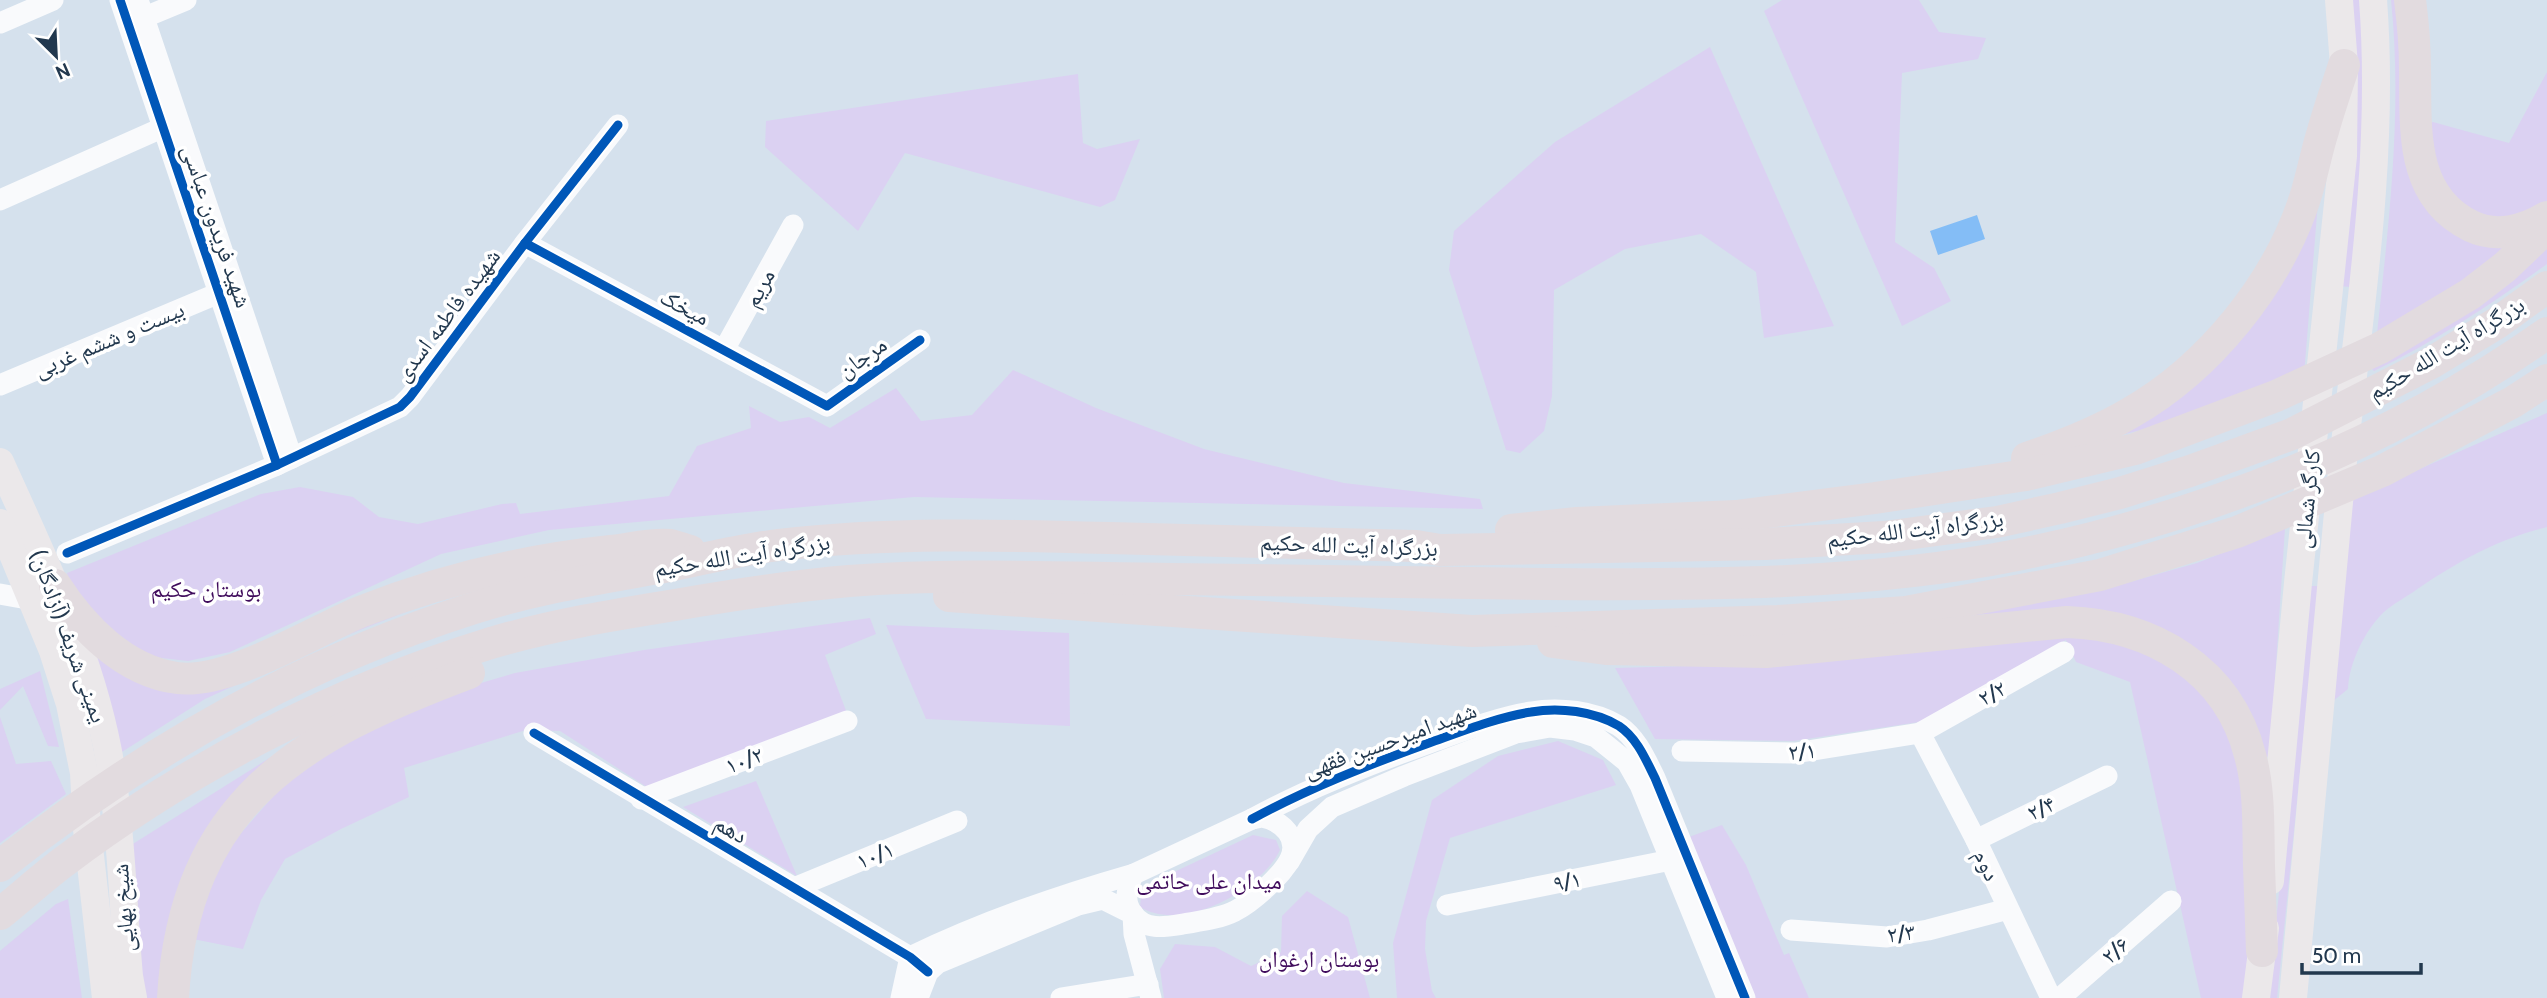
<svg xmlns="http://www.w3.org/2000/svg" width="2547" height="998" font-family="Cabin,'Noto Naskh Arabic',sans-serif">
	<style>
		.green { fill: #dbd1f2 }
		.water { fill: #84bdf6 }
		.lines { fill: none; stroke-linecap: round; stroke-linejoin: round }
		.minor { stroke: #f9fafc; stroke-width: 21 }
		.major { stroke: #ebe8ea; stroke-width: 28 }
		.highway { stroke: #e2dbdf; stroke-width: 32 }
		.cycleway-casing { stroke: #fff; stroke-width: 13 }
		.cycleway { stroke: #0057b8; stroke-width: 9 }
		.labels { text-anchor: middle; stroke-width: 7; stroke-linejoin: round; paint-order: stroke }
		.street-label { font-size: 23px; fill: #22384e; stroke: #fff }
		.park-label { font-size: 23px; fill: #400c5c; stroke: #fff }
	</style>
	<rect width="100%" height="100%" fill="#d5e1ed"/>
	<!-- green -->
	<g class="green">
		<path d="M1782 0H1919L1939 32 1986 38 1978 59 1902 73 1895 242 1934 268 1951 301 1902 326 1764 11Z"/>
		<path d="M2350 0H2362L2367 111 2350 287 2340 286Z"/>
		<path d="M2391 0H2402L2423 187 2517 235 2491 264 2376 343C2388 229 2403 114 2391 0Z"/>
		<path d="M1710 47 1834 326 1764 338 1756 272 1701 234 1625 249 1554 290 1552 396 1544 431 1520 453 1506 450 1449 270 1454 231 1555 142Z"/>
		<path d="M2547 72V207L2493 226 2447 203 2424 124 2433 122 2509 143Z"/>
		<path d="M1078 74 1083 143 1097 149 1140 139 1115 200 1100 207 905 153 858 231 765 147 766 121Z"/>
		<path d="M2318 202 2304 375 2189 418 2093 442 2148 410Z"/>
		<path d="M2547 245V264C2493 303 2435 342 2374 371L2366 363Z"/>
		<path d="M1013 370 1096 408 1204 449 1344 483 1480 499 1483 509 914 497 549 530 441 554 230 652 188 661 136 655 76 603 67 573 261 494 300 487 353 497 379 517 418 524 502 504 516 503 520 514 669 496 697 446 751 428 749 406 780 422 809 417 830 428 896 388 921 421 972 415Z"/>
		<path d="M2547 413V527C2498 539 2457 562 2416 590 2406 597 2393 604 2384 612 2365 630 2349 663 2348 689L2327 706 2349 500Z"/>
		<path d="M2285 528 2270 756 2260 760 2227 680 2050 610 1961 616 2112 587 2197 563Z"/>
		<path d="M2311 586H2319L2277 998H2268Z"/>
		<path d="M438 599 330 642 205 699 114 757 96 655 145 682Z"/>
		<path d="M870 618 876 634 825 655 848 716 650 789 560 731 526 730 404 768 409 797 341 829 285 859 261 900 243 949 188 938 213 865 306 759 464 688 515 673 644 650Z"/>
		<path d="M886 625 1069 633 1070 726 926 719Z"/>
		<path d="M2060 629 2146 649 2218 701 2245 759 2250 905 2245 998H2201L2130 682 2076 662 2066 640 1919 722 1793 741 1655 739 1615 668 1795 663Z"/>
		<path d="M40 671 59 747 48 746 23 686 0 710V689Z"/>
		<path d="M0 717 16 764 51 761 66 794 0 843Z"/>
		<path d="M1558 741 1603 760 1616 785 1450 838 1426 921 1425 949 1432 991 1436 998H1397L1393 943 1432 800 1498 756Z"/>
		<path d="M282 750 168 935 162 960 163 998H147L140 966 128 847Z"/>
		<path d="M756 781 797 876 683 807Z"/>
		<path d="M1722 825 1746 865 1784 955 1789 953 1809 998H1752L1686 838Z"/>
		<path d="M1253 835 1276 840 1280 850C1260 891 1182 933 1140 907L1142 887Z"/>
		<path d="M1307 891 1348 917 1370 998H1164L1160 969 1175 944 1215 947 1251 966 1281 952 1282 916Z"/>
		<path d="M68 899 82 998H0V951L56 904Z"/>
	</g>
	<!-- water -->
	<path class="water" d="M1977 215 1985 239 1938 255 1930 231Z"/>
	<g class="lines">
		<!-- minor -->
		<g class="minor">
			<path d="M120 0 277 465"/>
			<path d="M138 0 292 458"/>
			<path d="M133 22 186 0"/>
			<path d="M0 23 53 0"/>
			<path d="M0 200 173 123"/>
			<path d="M525 243 827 406 920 340"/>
			<path d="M724 350 793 225"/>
			<path d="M0 385 219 293"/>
			<path d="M67 553 277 465 400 407 410 397 525 243 618 125"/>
			<path d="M0 594 33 600"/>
			<path d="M534 733 910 957 928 972"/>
			<path d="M1920 733 1976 840 2051 998"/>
			<path d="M1682 751 1795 753 1920 733 2064 652"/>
			<path d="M641 799 847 721"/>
			<path d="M1262 817C1282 821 1300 838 1290 859 1282 876 1252 902 1235 911 1219 919 1200 921 1183 924 1165 927 1145 931 1133 914 1123 902 1127 886 1134 874L1252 819Z"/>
			<path d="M1252 819C1309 788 1368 765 1429 743 1460 732 1498 717 1531 712 1559 707 1594 711 1619 726 1637 738 1646 760 1655 778L1745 998"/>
			<path d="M1976 840 2107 776"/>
			<path d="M1289 862 1308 829 1332 807 1404 776 1516 733 1550 727 1575 730 1596 737 1627 762 1640 785 1727 998"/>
			<path d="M794 888 957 821"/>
			<path d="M1447 905 1671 860 1682 856"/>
			<path d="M1791 930 1887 937 1928 930 2008 909"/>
			<path d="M910 957C982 922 1057 896 1134 874"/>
			<path d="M901 998 910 957"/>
			<path d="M918 998 928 972 938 963 1078 905 1103 899 1133 914 1134 934 1151 998"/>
			<path d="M1061 998 1148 984"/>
			<path d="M2060 998 2171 901"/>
		</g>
		<!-- major -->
		<g class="major">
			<path d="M0 462C45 562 96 665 112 775 122 841 123 910 129 976L133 998"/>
			<path d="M0 523 53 651 70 704 84 773 87 829 106 998"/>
			<path d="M2270 881 2298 583 2343 156 2344 65 2339 0"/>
			<path d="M2256 998 2265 928"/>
			<path d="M2293 998C2311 822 2324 646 2342 470 2359 315 2385 156 2373 0"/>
		</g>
		<!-- highway -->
		<g class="highway">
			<path d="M2410 0C2413 23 2415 46 2415 69 2416 127 2409 196 2471 226 2496 238 2524 231 2547 217"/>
			<path d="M2027 458C2062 446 2098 432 2130 413 2209 368 2277 284 2305 198 2312 176 2316 153 2323 131 2329 109 2337 87 2344 65"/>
			<path d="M1511 530 1577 523 1736 516 1875 498 2026 475 2135 449 2276 396 2380 348 2470 294 2505 267 2547 227"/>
			<path d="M55 585C82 627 124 671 177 678 228 685 312 632 360 612 441 580 525 560 611 551 630 549 651 543 670 545 676 546 683 549 690 551"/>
			<path d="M949 596 1472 631 1778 621 1906 612 2100 575 2237 532 2382 471 2513 402 2547 380"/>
			<path d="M1553 642 1606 649 1766 652 2067 622C2152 625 2228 669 2250 755 2260 791 2258 829 2259 866 2260 895 2261 923 2262 951"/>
			<path d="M0 866C141 754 299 664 471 609 535 588 603 578 669 566 705 559 742 549 779 545 888 532 1000 535 1109 538 1211 541 1314 543 1416 546L1440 550 1765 544 1884 537 1997 522 2060 508 2120 493 2190 471 2292 434 2431 363 2497 323 2547 287"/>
			<path d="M0 914C21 897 41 879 62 863 190 766 338 690 491 643 552 625 613 615 675 605 733 595 791 586 849 581 956 573 1064 578 1171 579 1297 581 1423 583 1548 584 1701 585 1867 585 2017 555 2205 517 2390 444 2547 333"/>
			<path d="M173 998C184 801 301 736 469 673"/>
		</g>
		<defs>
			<g id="cycleway">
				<path d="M120 0 277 465"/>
				<path d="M525 243 827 406 920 340"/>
				<path d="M67 553 277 465 400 407 410 397 525 243 618 125"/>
				<path d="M534 733 910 957 928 972"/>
				<path d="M1252 819C1309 788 1368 765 1429 743 1460 732 1498 717 1531 712 1559 707 1594 711 1619 726 1637 738 1646 760 1655 778L1745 998"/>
			</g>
		</defs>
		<!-- cycleway casing -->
		<use href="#cycleway" class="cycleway-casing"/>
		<!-- cycleway -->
		<use href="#cycleway" class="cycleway"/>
	</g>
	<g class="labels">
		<!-- street labels -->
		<g class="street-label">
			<text transform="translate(217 226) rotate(71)" y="8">شهید فریدون عباسی</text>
			<text transform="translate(759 288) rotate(-61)" y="8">مریم</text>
			<text transform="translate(685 307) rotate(28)" y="8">میخک</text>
			<text transform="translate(447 315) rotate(-53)" y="8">شهیده فاطمه اسدی</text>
			<text transform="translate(109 339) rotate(-23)" y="8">بیست و ششم غربی</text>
			<text transform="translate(2446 348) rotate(-31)" y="8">بزرگراه آیت الله حکیم</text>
			<text transform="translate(862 357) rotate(-35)" y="8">مرجان</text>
			<text transform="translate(2307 499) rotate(-84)" y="8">کارگر شمالی</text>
			<text transform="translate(1915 529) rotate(-7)" y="8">بزرگراه آیت الله حکیم</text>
			<text transform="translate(1349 545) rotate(2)" y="8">بزرگراه آیت الله حکیم</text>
			<text transform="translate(742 555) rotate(-9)" y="8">بزرگراه آیت الله حکیم</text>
			<text transform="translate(69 636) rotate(70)" y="8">یمینی شریف (آزادگان)</text>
			<text transform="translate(1992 693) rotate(-29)" y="8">۲/۲</text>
			<text transform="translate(1390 740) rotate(-20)" y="8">شهید امیرحسین فقهی</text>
			<text transform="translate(1802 751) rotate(-5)" y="8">۲/۱</text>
			<text transform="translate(744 760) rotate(-21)" y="8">۱۰/۲</text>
			<text transform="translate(2041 808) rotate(-26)" y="8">۲/۴</text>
			<text transform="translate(731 829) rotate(30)" y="8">دهم</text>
			<text transform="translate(875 855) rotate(-22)" y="8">۱۰/۱</text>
			<text transform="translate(1987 865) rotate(65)" y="8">دوم</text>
			<text transform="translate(1567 881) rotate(-11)" y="8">۹/۱</text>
			<text transform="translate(123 908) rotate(-94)" y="8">شیخ بهایی</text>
			<text transform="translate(1901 933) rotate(-7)" y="8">۲/۳</text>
			<text transform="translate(2115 950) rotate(-41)" y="8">۲/۶</text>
		</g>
		<!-- park labels -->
		<g class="park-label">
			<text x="206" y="597">بوستان حکیم</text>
			<text x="1209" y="889">میدان علی حاتمی</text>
			<text x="1319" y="967">بوستان ارغوان</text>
		</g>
	</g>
	<!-- north arrow -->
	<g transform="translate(56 56) rotate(156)" stroke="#ffffff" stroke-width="5" paint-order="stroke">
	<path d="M0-5L12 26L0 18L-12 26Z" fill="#22384e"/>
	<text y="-10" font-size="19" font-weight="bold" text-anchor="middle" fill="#22384e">N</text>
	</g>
	<!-- scale -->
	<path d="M2302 963v10h119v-10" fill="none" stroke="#22384e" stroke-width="3.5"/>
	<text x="2312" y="963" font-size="21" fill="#22384e" stroke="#ffffff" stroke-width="5" paint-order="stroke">50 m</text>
</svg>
